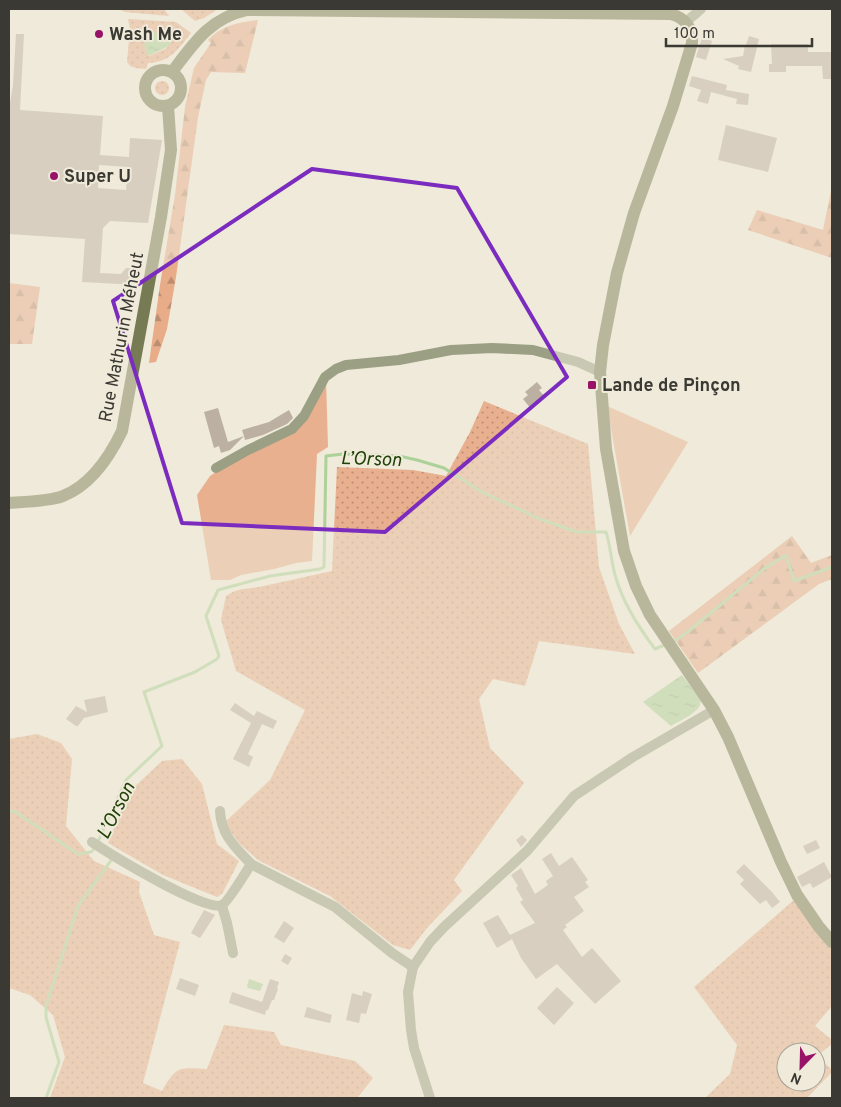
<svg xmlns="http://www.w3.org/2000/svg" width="841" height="1107" font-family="Overpass,sans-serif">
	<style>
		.grass { fill: url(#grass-dots); fill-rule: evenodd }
		.forest { fill: url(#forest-firs) }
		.green { fill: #e9b08f }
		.water { fill: url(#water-ripples) }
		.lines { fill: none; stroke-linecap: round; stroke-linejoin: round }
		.stream { stroke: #acd199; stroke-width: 3 }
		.building { fill: #bcb0a3; fill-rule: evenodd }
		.street { stroke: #9b9f84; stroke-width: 10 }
		.secondary { stroke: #767b53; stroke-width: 12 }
		.marked { fill: none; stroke: #7b2cbf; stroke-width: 4; stroke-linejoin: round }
		.poi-dot { fill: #981267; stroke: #efead9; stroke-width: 2 }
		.labels { text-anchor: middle; stroke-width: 4; stroke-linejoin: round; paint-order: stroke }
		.poi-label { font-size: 18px; font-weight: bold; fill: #3b3933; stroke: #efead9; text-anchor: start }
		.street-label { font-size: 18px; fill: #3b3933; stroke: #efead9 }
		.water-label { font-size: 19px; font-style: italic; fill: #204107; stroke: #efead9 }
	</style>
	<defs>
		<pattern id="grass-dots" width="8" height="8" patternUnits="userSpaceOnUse" patternTransform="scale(1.25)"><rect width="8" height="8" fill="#e9b08f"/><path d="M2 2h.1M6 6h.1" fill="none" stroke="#be9075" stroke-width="1.8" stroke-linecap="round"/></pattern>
		<pattern id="forest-firs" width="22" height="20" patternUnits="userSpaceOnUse" patternTransform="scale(1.25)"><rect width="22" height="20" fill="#e8ac89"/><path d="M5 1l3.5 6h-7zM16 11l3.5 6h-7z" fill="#bd8d71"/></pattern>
		<pattern id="water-ripples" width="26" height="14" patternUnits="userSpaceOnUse" patternTransform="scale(1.25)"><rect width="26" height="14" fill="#acd199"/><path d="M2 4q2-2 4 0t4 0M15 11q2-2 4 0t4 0" fill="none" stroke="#8dab7d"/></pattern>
	</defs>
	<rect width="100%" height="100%" fill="#efead9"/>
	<!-- grass -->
	<g class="grass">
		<path d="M119 9H164L169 16 125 12Z"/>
		<path d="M181 9H218L204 18 195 21Z"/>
		<path d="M128 19 176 22 191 33C177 50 171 62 148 63L146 69C138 68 131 69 127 62L130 29ZM147 32 171 34 167 48 149 56Z"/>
		<circle cx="162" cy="88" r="7"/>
		<path d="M484 401 588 444 599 567 619 624 635 654 539 641 525 686 493 679 479 699 490 748 524 783 454 880 462 891 427 928 410 950 393 945 330 896 258 860 240 844 224 823 270 780 305 710 236 671 221 620 226 596C237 588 247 589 259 587 284 582 308 576 332 571L337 467 413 470 446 476 470 432Z"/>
		<path d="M37 734 61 743 72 759 66 826 94 861 140 882 139 892 154 935 180 942 143 1083 162 1091C177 1065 179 1068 207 1069L224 1025 274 1032 281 1045 355 1061 373 1078 358 1097 50 1098 65 1057 53 1015 30 995 9 988V739Z"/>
		<path d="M182 759 202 784 217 844 239 861 222 894 217 897 163 875 108 843 129 792 162 761Z"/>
		<path d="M794 900 832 950V1006L815 1026 832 1040V1044L817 1056 832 1070V1072L807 1098H705L730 1074 737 1045 694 987ZM786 1052H816V1082H786Z"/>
	</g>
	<!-- forest -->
	<g class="forest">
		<path d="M258 20 245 73 211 72 206 80 198 117 176 277 167 329 156 362 149 363 160 285 175 195 185 107 194 68 211 43 208 40C220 26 240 22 258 20Z"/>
		<path d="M832 186V258L748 230 757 210 823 230Z"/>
		<path d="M9 283 40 287 32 344H9Z"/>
		<path d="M792 536 811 563 832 555V579L819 584 698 673 669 631Z"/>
	</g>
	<!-- green -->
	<g class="green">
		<path d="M326 379 328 447 317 454 312 561 296 563 274 569 241 575 230 580H211L197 495 210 476 235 459 285 437Z"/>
		<path d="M607 406 688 442 630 536Z"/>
	</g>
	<!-- water -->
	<g class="water">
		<path d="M147 32 172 34 175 38 167 47 148 56C143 48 144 40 147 32Z"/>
		<path d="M682 675 701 700C701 713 680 720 671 726L643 702Z"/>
		<path d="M249 979 263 984 260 991 248 988 247 986Z"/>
	</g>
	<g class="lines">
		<!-- stream -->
		<g class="stream">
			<path d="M673 642 690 630 765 568 786 555 794 581 832 567"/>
			<path d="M9 812 14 811 78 854 91 852 95 848 126 780 162 746 144 692 195 672 217 659 219 656 206 616 218 590 270 576 320 569 324 567 326 456 343 454 370 455 399 456 417 460 444 468 482 492 540 519 577 532H606C611 547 611 563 616 578 623 603 640 629 655 649L667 644"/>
			<path d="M46 1098 59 1062 46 1017V1006L78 906 112 859 110 858"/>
		</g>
	</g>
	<!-- building -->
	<g class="building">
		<path d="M705 28 712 30 709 40 712 41 706 60 696 57Z"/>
		<path d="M16 34H24L20 110 103 116 100 155 129 157 130 138 162 140 148 223 110 221 103 228 100 273 121 274 126 268 140 269 138 285 82 282 85 239 9 234V109L13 85ZM99 165 128 167 126 190 98 188Z"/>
		<path d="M749 36 759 39 751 72 738 69 739 66 723 59 743 56 745 45H746Z"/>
		<path d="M771 44H808V52H832V79H823L822 66H786V72H769V64H772Z"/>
		<path d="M692 76 727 85 726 90 749 94 748 105 736 104 737 99 711 92 708 104 697 101 701 90 689 86Z"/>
		<path d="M726 125 777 138 768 172 718 160Z"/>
		<path d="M537 382 542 388 539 390 545 397 531 409 523 399 528 395 525 392Z"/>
		<path d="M218 408 228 442 244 436 242 430 269 422 289 410 293 418 287 424 263 435 245 440 244 436 230 450 221 453 219 446 214 448 204 412Z"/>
		<path d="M105 696 108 712 84 718 78 726H76L66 719 76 706 87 712 84 700Z"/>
		<path d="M235 703 254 716 257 711 277 721 273 729 262 724 248 754 253 757 249 767 233 759 251 723 230 710Z"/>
		<path d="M522 835 527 840 521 847 516 840Z"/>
		<path d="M816 840 820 848 807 854 803 846Z"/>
		<path d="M551 853 559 866 572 857 588 880 585 882 589 887 574 897 584 911 565 925 567 927 563 930 582 957 592 948 621 981 595 1004 557 964 536 979 521 958 512 939 497 948 483 923 498 915 510 935 535 923 520 902 523 900 516 888 518 886 511 875 521 868 535 894 548 885 546 881 553 876 542 859Z"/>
		<path d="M824 862 832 877 813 888 810 883 802 887 797 877Z"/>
		<path d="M744 864 772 892 780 902 772 908 766 900 760 904 740 884 744 880 736 872Z"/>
		<path d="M204 910 215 915 200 938 191 933Z"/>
		<path d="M284 921 294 928 284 943 274 937Z"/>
		<path d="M285 954 292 958 288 965 281 961Z"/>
		<path d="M180 978 199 985 195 996 176 989Z"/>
		<path d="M270 979 279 982 277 988 278 989 274 1000H272L268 1010H266L265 1015 229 1003 232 992 262 1002Z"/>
		<path d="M557 987 574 1003 554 1025 537 1008Z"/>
		<path d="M363 991 372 994 366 1014 361 1013 359 1023 346 1020 352 993 362 996Z"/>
		<path d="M307 1007 332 1015 330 1023 304 1017Z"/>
	</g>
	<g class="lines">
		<!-- street -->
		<g class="street">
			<path d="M686 22 701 9"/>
			<path d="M216 468 248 450 292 429 304 416 325 377 336 369 346 365 399 360 451 350 492 348 533 350 578 362 600 372"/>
			<path d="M220 811C221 835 236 848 251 864"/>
			<path d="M92 842C110 854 206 913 222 905 227 903 246 872 251 864L335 907 392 953 413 967"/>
			<path d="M222 906 227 923 233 953"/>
			<path d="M430 1098 414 1048 411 1030 408 992 413 967 430 942 444 927 527 851 574 796 633 757 714 710"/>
		</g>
		<!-- secondary -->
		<g class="secondary">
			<circle cx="163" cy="88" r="18"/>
			<path d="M172 72C194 43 210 18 247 10L671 14C685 18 693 28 692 43L673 106 634 213 617 273 603 345 600 372 606 449 624 551 636 586 650 615 714 710 728 737 781 862 797 895 819 927 832 942"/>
			<path d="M9 503C23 502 51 501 63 496 91 485 110 456 122 431L161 217 171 150 168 106"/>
		</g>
	</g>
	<!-- marked area -->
	<path d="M0 0H841V1107H0ZM312 169 457 188 567 377 385 532 182 523 113 301Z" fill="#efead9" fill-opacity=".55" fill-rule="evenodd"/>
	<path class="marked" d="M312 169 457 188 567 377 385 532 182 523 113 301Z"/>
	<!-- markers -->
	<g class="poi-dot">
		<circle cx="99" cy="34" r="5"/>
		<circle cx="54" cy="176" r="5"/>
		<rect x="587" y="380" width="10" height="10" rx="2.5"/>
	</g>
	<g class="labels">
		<!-- poi labels -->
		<g class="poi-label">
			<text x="109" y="40">Wash Me</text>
			<text x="64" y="182">Super U</text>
			<text x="602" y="391">Lande de Pinçon</text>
		</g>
		<!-- street labels -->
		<g class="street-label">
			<text transform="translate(121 337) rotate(-79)" y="6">Rue Mathurin Méheut</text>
		</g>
		<!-- water labels -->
		<g class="water-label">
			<text transform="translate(371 458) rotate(2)" y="7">L’Orson</text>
			<text transform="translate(115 810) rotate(-63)" y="7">L’Orson</text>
		</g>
	</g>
	<!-- border -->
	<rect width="841" height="1107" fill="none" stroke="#3b3933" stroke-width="20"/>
	<!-- north arrow -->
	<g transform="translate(801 1067) rotate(203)"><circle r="24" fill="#efead9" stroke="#a7a397"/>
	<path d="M0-4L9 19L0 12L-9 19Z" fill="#981267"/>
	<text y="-8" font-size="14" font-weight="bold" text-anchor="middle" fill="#3b3933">N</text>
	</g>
	<!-- scale -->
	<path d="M666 38v8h146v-8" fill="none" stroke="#3b3933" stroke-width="2.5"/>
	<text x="674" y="38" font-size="15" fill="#3b3933" stroke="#efead9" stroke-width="4" paint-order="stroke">100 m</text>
</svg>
